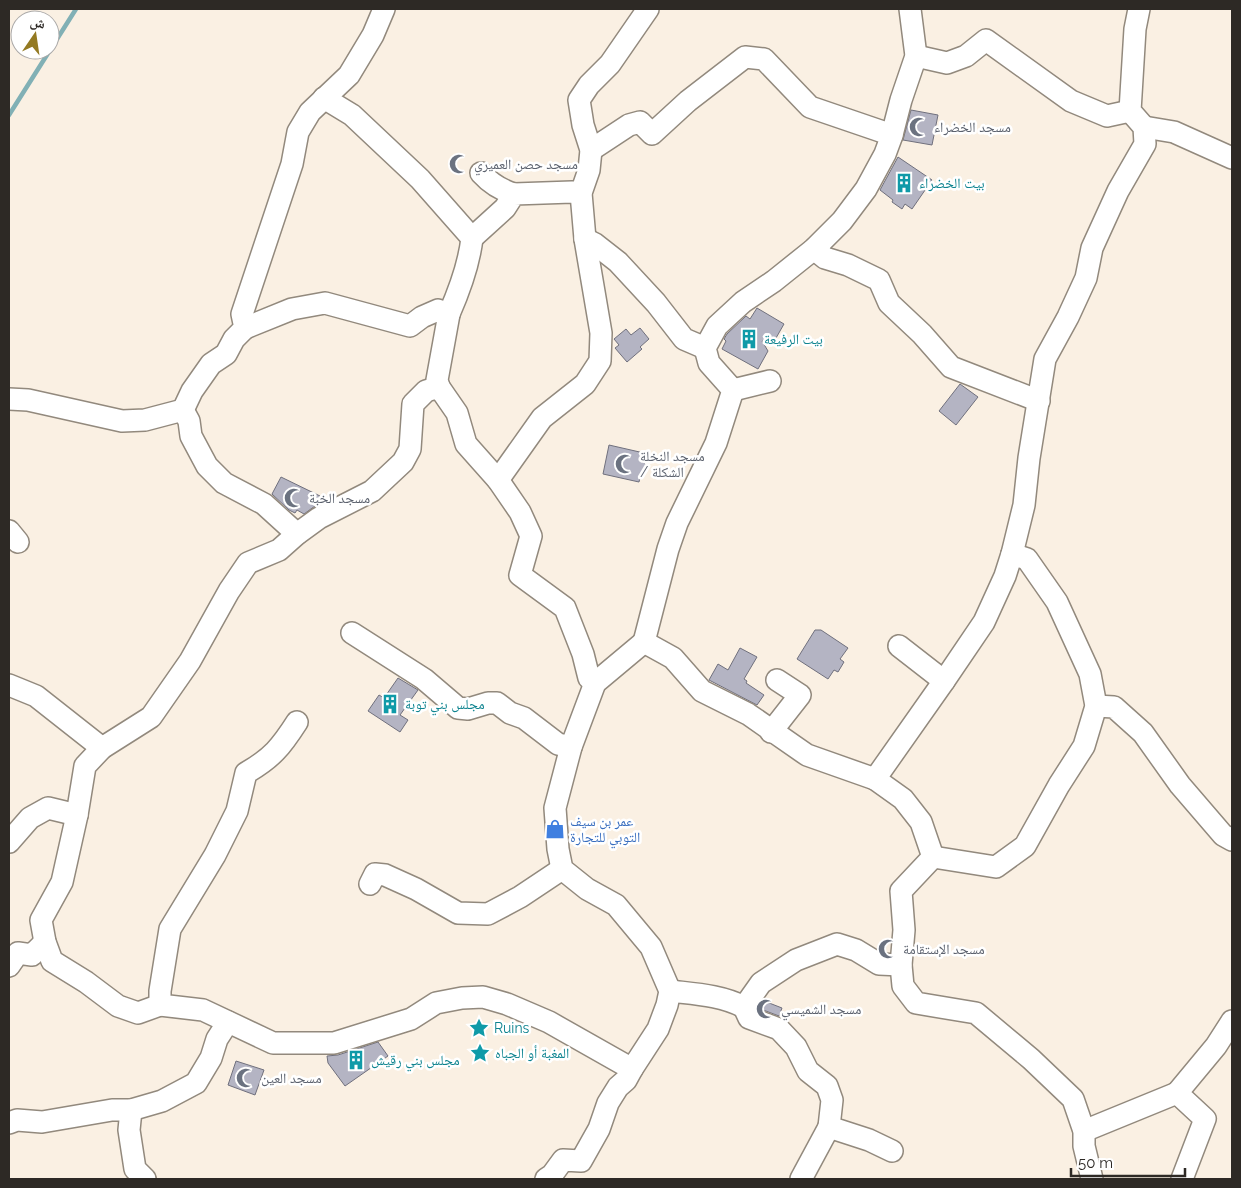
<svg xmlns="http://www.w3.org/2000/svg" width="1241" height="1188" font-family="Raleway,'Noto Naskh Arabic',sans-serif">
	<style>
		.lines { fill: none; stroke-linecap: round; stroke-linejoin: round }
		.stream { stroke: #81b0b5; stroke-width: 4.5 }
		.building { fill: #b4b4c3; stroke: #70707d }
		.minor-casing { stroke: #92897d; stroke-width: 24 }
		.minor { stroke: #fff; stroke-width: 21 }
		.labels { text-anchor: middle; stroke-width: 5; stroke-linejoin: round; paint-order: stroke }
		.worship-label { font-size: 14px; fill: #5b616d; stroke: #fff; text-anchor: start }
		.culture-label { font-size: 14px; fill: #0d838f; stroke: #fff; text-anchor: start }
		.shop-label { font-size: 14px; fill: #366cbe; stroke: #fff; text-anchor: start }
	</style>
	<rect width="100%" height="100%" fill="#faf0e3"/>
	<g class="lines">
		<!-- stream -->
		<path class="stream" d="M9 115 76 9"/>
	</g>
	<!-- building -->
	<g class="building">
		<path d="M911 110 938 115 932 145 903 140Z"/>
		<path d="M898 157 932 180 912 209 905 204 902 209 892 202 893 200 880 190Z"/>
		<path d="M757 308 784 324 776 338 762 341 768 351 758 369 722 349 726 341 724 339 727 334 746 316 750 319Z"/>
		<path d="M640 328 649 339 640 347 642 349 627 362 615 348 619 345 614 339 626 329 631 335Z"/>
		<path d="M960 384 978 397 956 425 939 411Z"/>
		<path d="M609 445 644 453 643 462 649 468 641 473 639 482 603 474Z"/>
		<path d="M281 477 320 496 315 506 304 514 297 510 295 513 289 510 272 494Z"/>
		<path d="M815 630H821L848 648 840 659 844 662 838 672 834 670 828 679 797 659Z"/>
		<path d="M740 648 757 657 744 679 747 681 746 683 764 695 757 705 709 680 718 664 728 670Z"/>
		<path d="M398 678 418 690 400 715 408 720 400 732 368 711 379 695 384 698Z"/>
		<path d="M764 1001 782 1008 779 1016 758 1008Z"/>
		<path d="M378 1042 388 1056 345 1086 328 1063 327 1056 338 1055Z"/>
		<path d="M236 1061 264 1070 255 1095 228 1085Z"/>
	</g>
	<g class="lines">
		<defs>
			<g id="minor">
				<path d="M916 56 947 63 966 56 986 40 1071 101 1107 116 1130 111"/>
				<path d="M324 98 352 115 420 179 472 238C469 265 460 289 449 314"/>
				<path d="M1144 127 1174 132 1232 158"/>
				<path d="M591 150 629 125 640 122 652 134 688 101 745 57 764 59 810 107 892 135"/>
				<path d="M481 173C490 183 501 190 514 194"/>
				<path d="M472 238 505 208 514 194 572 192 581 193"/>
				<path d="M585 239 595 244 618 262 656 303 684 339 705 348"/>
				<path d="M814 249 825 258 848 265 879 280 889 303 922 334 951 367 1039 401"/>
				<path d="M245 328 292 309 325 303 410 326 422 317 438 310 449 314 437 380 439 387"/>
				<path d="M733 390 770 381"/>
				<path d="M9 399 28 400 122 421 145 420 183 410 192 391 211 364 226 354 234 339 245 328 242 314 292 164 298 132 310 112 349 75 373 35 384 9"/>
				<path d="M183 410 189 421 191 436 207 466 224 483 264 504 297 534"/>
				<path d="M498 480 542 418 585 384 600 361 601 333 585 239 581 193 589 170 591 150 583 125 579 100 589 85 610 64 648 9"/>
				<path d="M9 531 18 542"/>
				<path d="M352 633 424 679 458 708 468 709 488 703H497L510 713 524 718 558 744 571 747"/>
				<path d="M899 646 944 681"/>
				<path d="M9 685 36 696 102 748"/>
				<path d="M1096 706 1114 707 1143 733 1180 785 1223 835 1232 840"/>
				<path d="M297 722C281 747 272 758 246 773L237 811 215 855 170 929 160 991V1005L203 1010 273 1043H334L411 1019 436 1003 462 998 483 997 507 1004 549 1022 632 1069 658 1029 667 1005 670 991 651 947 616 905 587 889 562 869 558 849 555 808 571 747 595 683 644 642"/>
				<path d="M771 732 800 695 777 680"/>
				<path d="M875 779 807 755 748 714 702 691 673 658 644 642 668 549 677 523 716 443 733 390 709 363 705 348 717 326 743 302 774 281 814 249 842 221 866 189 885 154 892 135 901 100 916 56 910 9"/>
				<path d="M9 842 30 818 48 808 77 815"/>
				<path d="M933 857 996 867 1025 846 1059 785 1084 746 1096 706 1090 674 1057 602 1027 559 1012 554"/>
				<path d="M370 884 375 874 385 875 416 889 458 913 488 914 520 897 562 869"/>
				<path d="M9 966 18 953 32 955 45 942"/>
				<path d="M670 991C695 994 721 995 744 1007L761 983 796 960 837 944 856 950 879 964 901 965"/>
				<path d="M160 1005 138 1013 118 1006 86 982 52 961 45 942 41 920 62 882 77 815 85 766 102 748 151 717 190 661 229 591 248 563 279 550 297 534 319 518 372 491 403 462 410 449 413 404 426 391 439 387 457 413 466 444 498 480 520 512 531 536 520 575 565 608 583 654 589 678 595 683"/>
				<path d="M744 1007 749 1018 779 1029 796 1047 808 1071 827 1086 832 1100 829 1127 869 1140 892 1151"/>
				<path d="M131 1110 129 1130 135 1169 145 1179"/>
				<path d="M9 1123 17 1120 42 1122 112 1110H131L162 1101 196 1083 211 1058 217 1039 228 1022"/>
				<path d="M1084 1131 1177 1093"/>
				<path d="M546 1179 552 1175 563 1160 581 1161 599 1129 608 1103 618 1087 626 1080 632 1069"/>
				<path d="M801 1179 829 1127"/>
				<path d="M1092 1179 1084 1146V1131L1073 1099 1031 1059 976 1013 916 1003 903 986 901 965 904 930 901 891 933 857 921 822 903 799 875 779 944 681 984 622 1005 576 1012 554 1024 505 1029 458 1045 359 1068 317 1086 278 1092 248 1118 191 1145 144 1144 127 1130 111 1135 29 1139 9"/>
				<path d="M1182 1179 1205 1119 1177 1093 1216 1046 1232 1021"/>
			</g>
		</defs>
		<!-- minor casing -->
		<use href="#minor" class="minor-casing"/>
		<!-- minor -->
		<use href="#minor" class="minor"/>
	</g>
	<!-- icons -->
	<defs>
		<symbol id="mosque-bare" viewBox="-9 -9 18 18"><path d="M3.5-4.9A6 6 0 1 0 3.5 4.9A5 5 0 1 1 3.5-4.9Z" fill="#6b7280" stroke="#fff" stroke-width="2.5" paint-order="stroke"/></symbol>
		<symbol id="building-bare" viewBox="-9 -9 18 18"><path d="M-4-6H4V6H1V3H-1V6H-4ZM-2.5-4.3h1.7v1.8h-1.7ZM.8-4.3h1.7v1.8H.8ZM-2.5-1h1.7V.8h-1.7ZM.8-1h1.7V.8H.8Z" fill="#0f9aa8" stroke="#fff" stroke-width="2.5" paint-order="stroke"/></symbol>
		<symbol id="shop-bare" viewBox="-9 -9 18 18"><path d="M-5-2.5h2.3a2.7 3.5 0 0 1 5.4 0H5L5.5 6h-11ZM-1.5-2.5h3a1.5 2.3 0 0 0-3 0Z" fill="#3f7fe0" stroke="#fff" stroke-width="2.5" paint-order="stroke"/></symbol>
		<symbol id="sight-bare" viewBox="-9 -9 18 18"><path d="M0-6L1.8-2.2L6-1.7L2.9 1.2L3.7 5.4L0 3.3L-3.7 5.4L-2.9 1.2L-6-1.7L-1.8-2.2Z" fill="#0f9aa8" stroke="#fff" stroke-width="2.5" paint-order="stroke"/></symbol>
	</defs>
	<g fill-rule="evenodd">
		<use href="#mosque-bare" x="905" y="113" width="28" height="28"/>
		<use href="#mosque-bare" x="445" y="150" width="28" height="28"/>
		<use href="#building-bare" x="890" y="169" width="28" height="28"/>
		<use href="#building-bare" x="735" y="325" width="28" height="28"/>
		<use href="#mosque-bare" x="611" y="450" width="28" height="28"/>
		<use href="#mosque-bare" x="280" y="484" width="28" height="28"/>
		<use href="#building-bare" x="376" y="690" width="28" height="28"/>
		<use href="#shop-bare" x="541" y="815" width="28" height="28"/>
		<use href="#mosque-bare" x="874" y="935" width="28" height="28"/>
		<use href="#mosque-bare" x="752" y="995" width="28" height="28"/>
		<use href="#sight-bare" x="465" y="1014" width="28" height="28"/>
		<use href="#sight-bare" x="466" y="1039" width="28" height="28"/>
		<use href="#building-bare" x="342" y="1046" width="28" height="28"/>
		<use href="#mosque-bare" x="232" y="1064" width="28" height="28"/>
	</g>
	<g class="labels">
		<!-- worship labels -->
		<g class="worship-label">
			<text x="934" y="132">مسجد الخضراء</text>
			<text x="474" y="169">مسجد حصن العميري</text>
			<text x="640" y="461">مسجد النخلة<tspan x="640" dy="16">/ الشكلة</tspan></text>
			<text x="309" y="503">مسجد الخبة</text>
			<text x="903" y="954">مسجد الإستقامة</text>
			<text x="781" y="1014">مسجد الشميسي</text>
			<text x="261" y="1083">مسجد العين</text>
		</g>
		<!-- culture labels -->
		<g class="culture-label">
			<text x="919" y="188">بيت الخضراء</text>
			<text x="764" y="344">بيت الرفيعة</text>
			<text x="405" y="709">مجلس بني توبة</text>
			<text x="494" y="1033">Ruins</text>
			<text x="495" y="1058">المغبة أو الجباه</text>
			<text x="371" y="1065">مجلس بني رقيش</text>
		</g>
		<!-- shop labels -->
		<g class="shop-label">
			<text x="570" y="826">عمر بن سيف<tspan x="570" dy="16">التوبي للتجارة</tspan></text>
		</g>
	</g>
	<!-- border -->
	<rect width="1241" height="1188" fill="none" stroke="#2d2925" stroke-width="20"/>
	<!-- north arrow -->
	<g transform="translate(35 35) rotate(13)"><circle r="24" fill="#ffffff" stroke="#aba9a8"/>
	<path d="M0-4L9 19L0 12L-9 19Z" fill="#947a22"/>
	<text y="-8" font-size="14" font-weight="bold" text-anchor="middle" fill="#2d2925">ش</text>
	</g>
	<!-- scale -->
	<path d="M1071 1168v8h114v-8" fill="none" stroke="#2d2925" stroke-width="2.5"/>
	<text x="1078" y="1168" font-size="15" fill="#2d2925" stroke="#ffffff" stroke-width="4" paint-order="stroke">50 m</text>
</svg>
